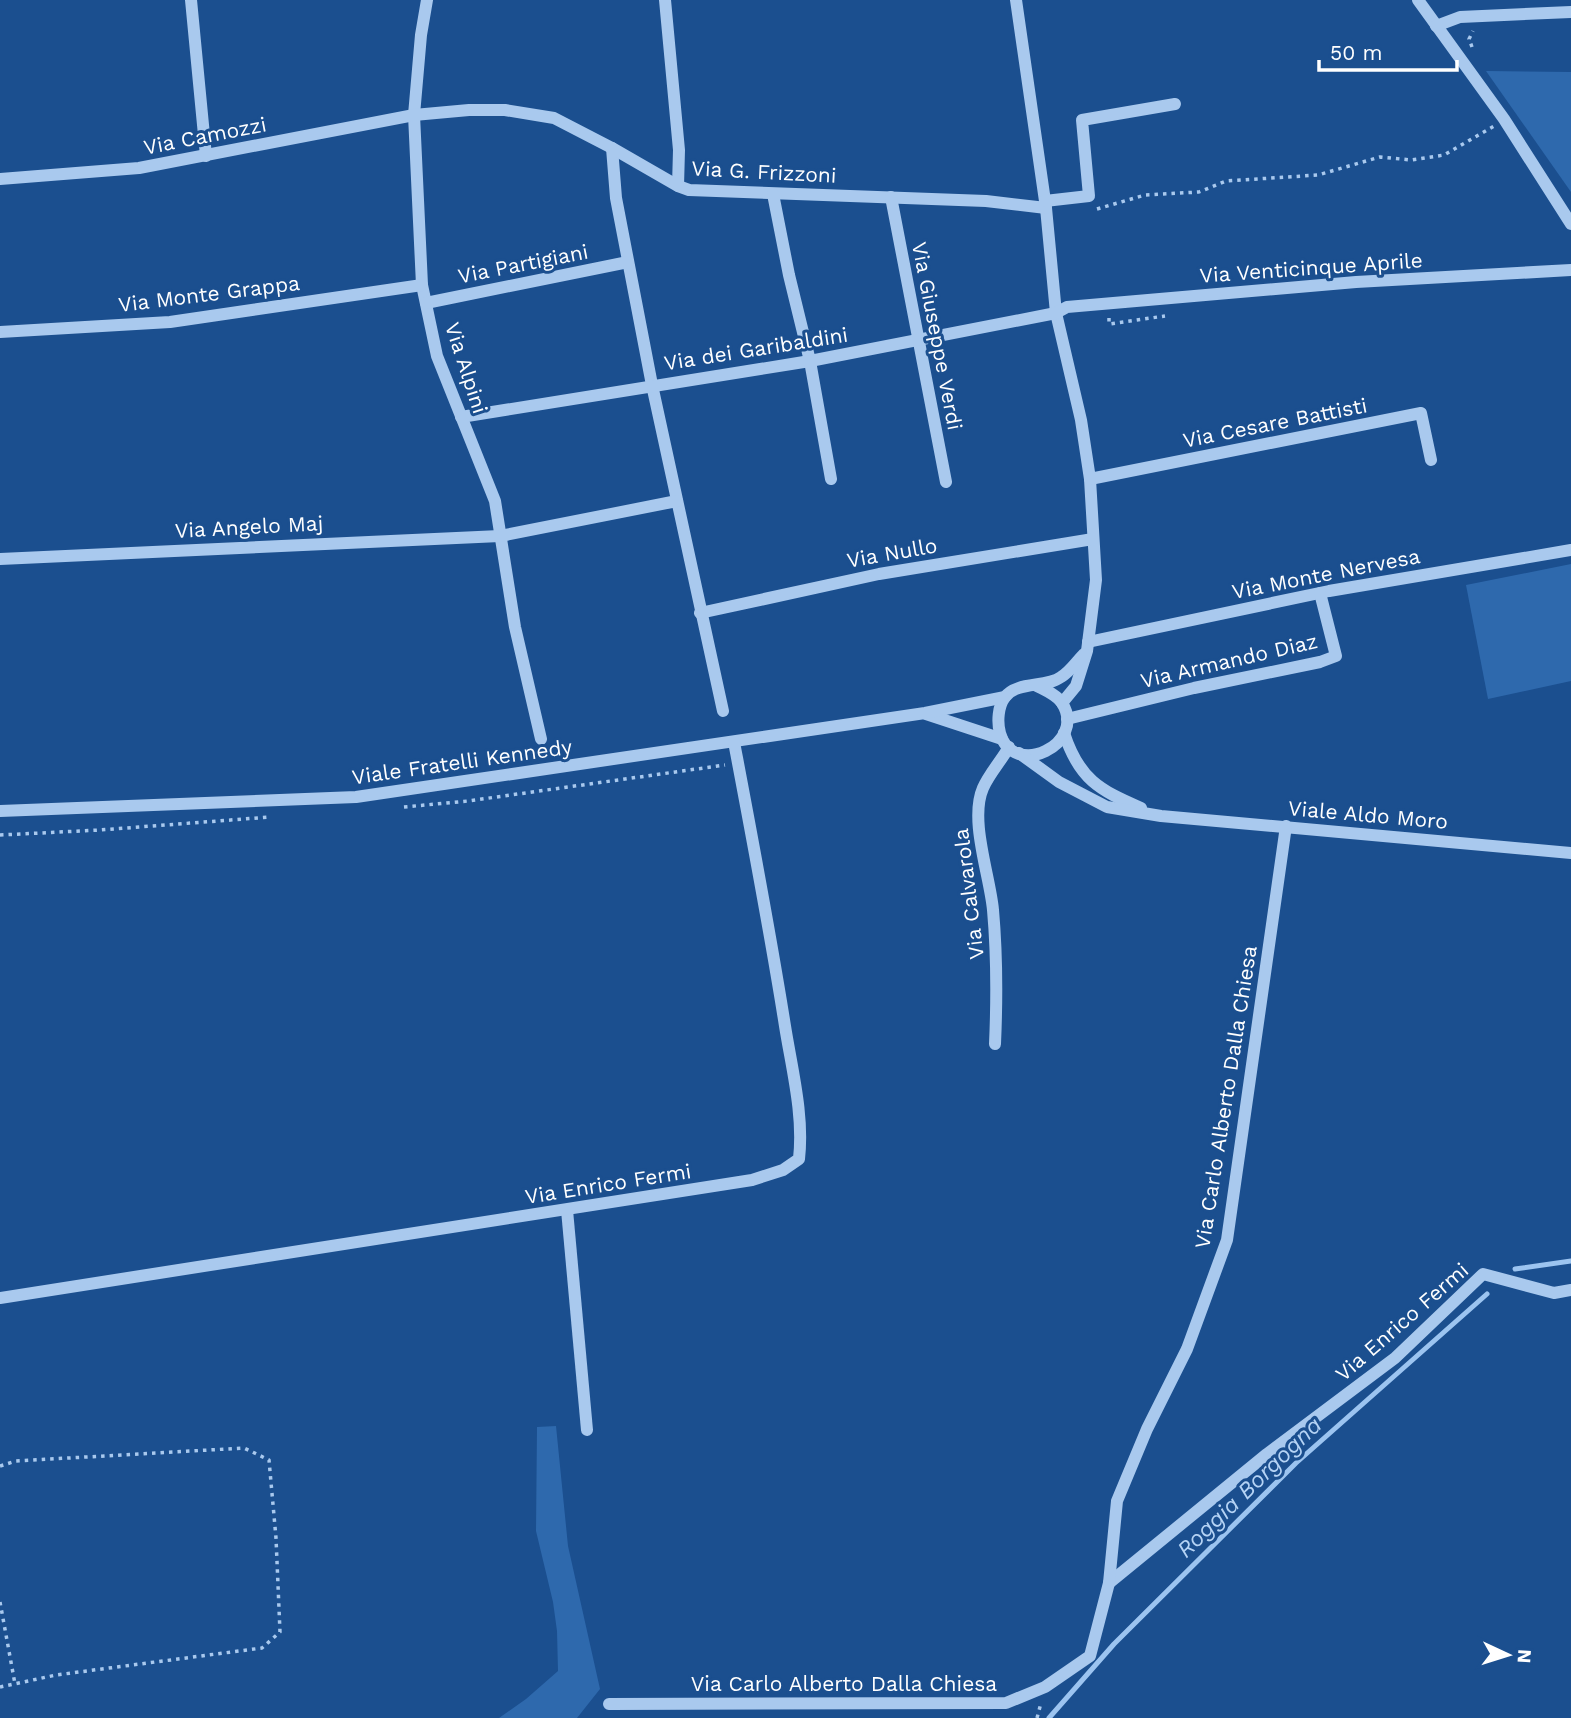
<svg xmlns="http://www.w3.org/2000/svg" width="1571" height="1718" font-family="'Work Sans',sans-serif">
	<style>
		.green { fill: #2e69ad }
		.lines { fill: none; stroke-linecap: round; stroke-linejoin: round }
		.stream { stroke: #9cc4f0; stroke-width: 5 }
		.path { stroke: #a9c9ee; stroke-width: 3.5; stroke-dasharray: 3.5 5; stroke-linecap: butt }
		.minor { stroke: #a9c9ee; stroke-width: 12 }
		.labels { text-anchor: middle; stroke-width: 6; stroke-linejoin: round; paint-order: stroke }
		.street-label { font-size: 21px; fill: #fff; stroke: #1b4f8f }
		.water-label { font-size: 23px; font-style: italic; fill: #b5d3f5; stroke: #1b4f8f }
	</style>
	<rect width="100%" height="100%" fill="#1b4f8f"/>
	<!-- green -->
	<g class="green">
		<path d="M1486 71 1571 72V192Z"/>
		<path d="M1571 564V681L1488 699 1466 585Z"/>
		<path d="M556 1426 568 1546 600 1689 577 1718H499L526 1699 558 1671 557 1631 553 1602 536 1531 537 1427Z"/>
	</g>
	<g class="lines">
		<!-- stream -->
		<g class="stream">
			<path d="M1515 1269 1571 1261"/>
			<path d="M1049 1718 1114 1644 1296 1463 1487 1294"/>
		</g>
		<!-- path -->
		<g class="path">
			<path d="M1472 47 1469 39 1473 31"/>
			<path d="M1097 209 1145 195 1199 192 1226 181 1318 175 1380 157 1411 160 1444 155 1494 126"/>
			<path d="M1109 318V324L1165 316"/>
			<path d="M404 807 468 801 725 765"/>
			<path d="M0 835 100 830 270 817"/>
			<path d="M0 1466 16 1461 244 1448 269 1460 276 1538 280 1632 262 1648 56 1675 0 1687"/>
			<path d="M0 1602 15 1684"/>
			<path d="M1037 1718 1041 1703"/>
		</g>
		<!-- minor -->
		<g class="minor">
			<path d="M191 0 206 156"/>
			<path d="M427 0 421 35 414 115 422 285 437 356 495 501 515 627 541 739"/>
			<path d="M665 0 679 150 678 186"/>
			<path d="M1016 0 1046 208 1056 313 1081 420 1090 479 1096 580 1087 651 1076 686 1062 703"/>
			<path d="M1418 0 1504 119 1571 224"/>
			<path d="M1436 26 1460 17 1571 12"/>
			<path d="M612 148 616 198 652 385 723 711"/>
			<path d="M0 179 139 168 414 115 469 110H505L554 118 612 148 678 186 689 190 986 201 1046 208"/>
			<path d="M773 194 789 275 810 361 831 479"/>
			<path d="M891 197 946 482"/>
			<path d="M1045 201 1089 196 1082 120 1175 104"/>
			<path d="M426 303 628 262"/>
			<path d="M0 332 170 322 422 285"/>
			<path d="M461 417 810 361 1056 313 1067 307 1356 282 1571 270"/>
			<path d="M1090 479 1421 413 1431 460"/>
			<path d="M0 559 500 536 677 501"/>
			<path d="M700 613 879 574 1093 539"/>
			<path d="M1088 642 1329 591 1571 550"/>
			<path d="M1035 685C1044 690 1056 694 1062 703 1088 744 1013 780 1000 733 997 722 998 706 1005 697 1017 681 1046 688 1061 677 1070 672 1077 661 1084 654"/>
			<path d="M926 714 1002 739"/>
			<path d="M1067 719 1194 688 1320 662 1336 656 1320 593"/>
			<path d="M1064 733C1079 779 1099 790 1141 808"/>
			<path d="M1019 753 1059 782 1107 807 1161 816 1571 853"/>
			<path d="M0 811 356 797 925 713 1005 697"/>
			<path d="M995 1044C997 999 997 955 993 910 990 876 969 820 983 788 989 774 1001 761 1009 747"/>
			<path d="M567 1210 587 1430"/>
			<path d="M0 1298 752 1180 783 1170 799 1159C804 1115 792 1070 785 1026 770 931 752 837 734 742"/>
			<path d="M1109 1583 1267 1454 1395 1358 1483 1274 1554 1293 1571 1290"/>
			<path d="M609 1704 1006 1703 1045 1687 1090 1656 1109 1583 1117 1501 1147 1429 1187 1349 1227 1240 1286 826"/>
		</g>
	</g>
	<g class="labels">
		<!-- street labels -->
		<g class="street-label">
			<text transform="translate(205 136) rotate(-11)" y="7">Via Camozzi</text>
			<text transform="translate(764 172) rotate(3)" y="7">Via G. Frizzoni</text>
			<text transform="translate(523 264) rotate(-11)" y="7">Via Partigiani</text>
			<text transform="translate(1311 268) rotate(-4)" y="7">Via Venticinque Aprile</text>
			<text transform="translate(209 294) rotate(-7)" y="7">Via Monte Grappa</text>
			<text transform="translate(937 336) rotate(79)" y="7">Via Giuseppe Verdi</text>
			<text transform="translate(756 349) rotate(-9)" y="7">Via dei Garibaldini</text>
			<text transform="translate(466 368) rotate(72)" y="7">Via Alpini</text>
			<text transform="translate(1275 423) rotate(-11)" y="7">Via Cesare Battisti</text>
			<text transform="translate(249 527) rotate(-3)" y="7">Via Angelo Maj</text>
			<text transform="translate(892 553) rotate(-10)" y="7">Via Nullo</text>
			<text transform="translate(1326 574) rotate(-11)" y="7">Via Monte Nervesa</text>
			<text transform="translate(1229 661) rotate(-13)" y="7">Via Armando Diaz</text>
			<text transform="translate(462 762) rotate(-8)" y="7">Viale Fratelli Kennedy</text>
			<text transform="translate(1368 815) rotate(5)" y="7">Viale Aldo Moro</text>
			<text transform="translate(969 894) rotate(-97)" y="7">Via Calvarola</text>
			<text transform="translate(1226 1097) rotate(-81)" y="7">Via Carlo Alberto Dalla Chiesa</text>
			<text transform="translate(608 1184) rotate(-9)" y="7">Via Enrico Fermi</text>
			<text transform="translate(1402 1322) rotate(-41)" y="7">Via Enrico Fermi</text>
			<text x="844" y="1691">Via Carlo Alberto Dalla Chiesa</text>
		</g>
		<!-- water labels -->
		<g class="water-label">
			<text transform="translate(1249 1487) rotate(-44)" y="8">Roggia Borgogna</text>
		</g>
	</g>
	<!-- north arrow -->
	<g transform="translate(1508 1655) rotate(94)" stroke="#1b4f8f" stroke-width="5" paint-order="stroke">
	<path d="M0-5L12 26L0 18L-12 26Z" fill="#ffffff"/>
	<text y="-10" font-size="19" font-weight="bold" text-anchor="middle" fill="#ffffff">N</text>
	</g>
	<!-- scale -->
	<path d="M1319 60v10h138v-10" fill="none" stroke="#ffffff" stroke-width="3.5"/>
	<text x="1330" y="60" font-size="21" fill="#ffffff" stroke="#1b4f8f" stroke-width="5" paint-order="stroke">50 m</text>
</svg>
